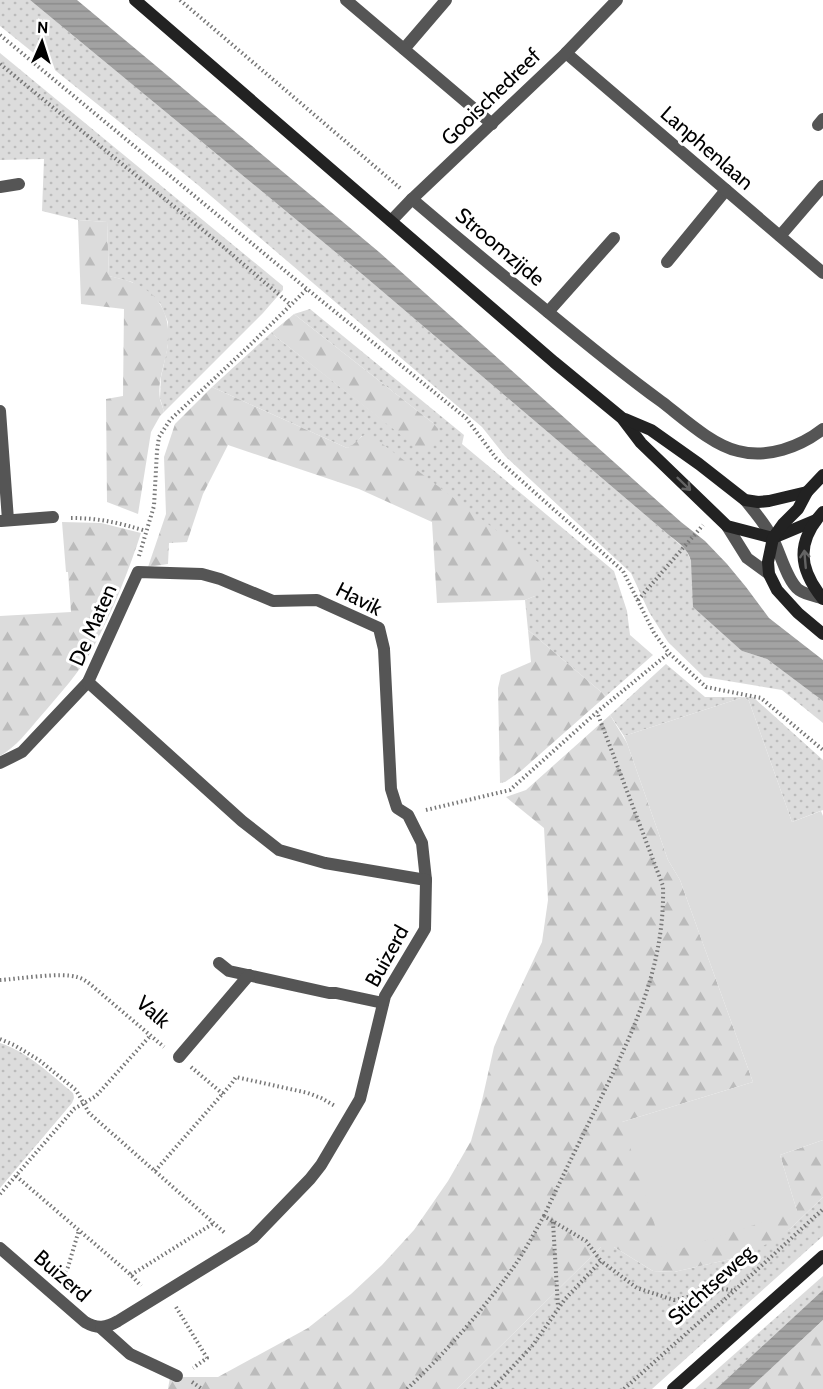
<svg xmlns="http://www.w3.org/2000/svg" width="823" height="1389" font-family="Cabin,sans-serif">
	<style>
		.grass { fill: url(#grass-dots) }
		.forest { fill: url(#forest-firs) }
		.park { fill: #dcdcdc }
		.water { fill: url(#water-rules) }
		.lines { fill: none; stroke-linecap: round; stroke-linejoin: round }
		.path { stroke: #777; stroke-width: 4; stroke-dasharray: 1.5 3; stroke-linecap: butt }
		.lane { stroke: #555; stroke-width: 12 }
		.street { stroke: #555; stroke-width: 12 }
		.secondary { stroke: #222; stroke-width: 12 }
		.oneway { stroke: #646464 }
		.labels { text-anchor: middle; stroke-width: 6; stroke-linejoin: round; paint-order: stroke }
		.street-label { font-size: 21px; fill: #000; stroke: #fff }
	</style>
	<defs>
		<pattern id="grass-dots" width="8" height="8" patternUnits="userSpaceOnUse" patternTransform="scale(1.5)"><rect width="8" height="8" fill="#dcdcdc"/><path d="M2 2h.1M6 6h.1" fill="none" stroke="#bbb" stroke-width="1.8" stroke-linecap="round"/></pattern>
		<pattern id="forest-firs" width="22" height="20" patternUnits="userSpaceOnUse" patternTransform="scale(1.5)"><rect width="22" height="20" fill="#dcdcdc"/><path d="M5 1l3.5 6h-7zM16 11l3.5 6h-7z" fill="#bbb"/></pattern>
		<pattern id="water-rules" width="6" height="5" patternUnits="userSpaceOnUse" patternTransform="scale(1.5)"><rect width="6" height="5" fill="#a3a3a3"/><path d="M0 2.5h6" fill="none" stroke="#8b8b8b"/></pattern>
	</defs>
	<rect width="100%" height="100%" fill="#fff"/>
	<!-- grass -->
	<g class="grass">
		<path d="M0 0H30L362 274 670 536 686 550 691 561 742 651 767 659 823 701V723L782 690 704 677 668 642 649 612 631 573 505 456 482 427 198 185 0 26Z"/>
		<path d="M0 53 283 286V290L263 313 164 412 160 398 161 377 168 345V322L160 303 132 282 109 276 107 222 78 220 42 211 44 159 0 160Z"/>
		<path d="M310 309 464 435 462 444 614 571 627 611 630 635 653 655 606 696 528 630 525 600 535 596 362 436 354 445 347 448 212 387 271 333 425 453 433 423 294 314Z"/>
		<path d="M666 664 705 697H753L823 760V810L792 822 749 701 744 697 624 736 610 715Z"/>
		<path d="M0 1043C28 1052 51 1075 73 1093L74 1098 72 1103 0 1188Z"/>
		<path d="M823 1197V1236L652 1389H457L601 1247H614L653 1271 674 1272 735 1258 791 1228Z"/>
		<path d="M823 1276V1290L716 1389H695Z"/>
	</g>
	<!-- forest -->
	<g class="forest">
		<path d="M78 220 107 222 109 276C116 278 124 279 131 282 159 292 171 315 168 344 166 362 157 380 160 399 161 403 163 408 164 412L160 416 151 432 138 514 107 502 106 399 123 396 124 309 81 304Z"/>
		<path d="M294 314 433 423 438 429 437 437 425 454 271 333Z"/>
		<path d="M212 387 347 448C357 444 358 437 368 433L542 565 543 588 535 596 525 600 437 603 432 522 359 489 228 445 203 494 187 542 169 543 168 564 148 567 166 514 164 457 175 424Z"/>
		<path d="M62 522 101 523 141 533C129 570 113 610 95 644 81 671 59 695 40 717 28 731 16 747 0 756V616L71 612 68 572H66Z"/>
		<path d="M528 630 606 696 522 770 505 782 500 783 498 688 501 675 531 662Z"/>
		<path d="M610 715 627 743 668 860 680 880 753 1082 622 1122 797 1211 780 1155 823 1140V1197L791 1228 767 1244 735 1258 674 1272 653 1271 614 1247H601L457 1389H168L170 1377H218L308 1328 351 1294 382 1265 414 1230 448 1181 471 1141 481 1105 494 1047 508 1014 542 942 548 900 544 828 506 797 526 790Z"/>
		<path d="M823 1320V1389H749L820 1323Z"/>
	</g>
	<!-- park -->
	<path class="park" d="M744 697 749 701 792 822 821 811 823 816V1140L780 1155 797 1211 664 1254 622 1122 753 1082 680 880 668 860 627 743 624 736Z"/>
	<!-- water -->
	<g class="water">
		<path d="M30 0H77L379 252 681 522 705 541 727 564 746 587 769 618 823 660V701L767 659 742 651 693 607 691 561C688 549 679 543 670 536L362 274Z"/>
		<path d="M823 1290V1320L749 1389H716Z"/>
	</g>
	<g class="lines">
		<!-- path -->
		<g class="path">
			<path d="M180 0 400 188"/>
			<path d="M0 35 307 289 466 418 496 458 623 571 654 633 669 653 706 687 761 698 823 750"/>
			<path d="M0 64 221 245 291 305"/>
			<path d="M71 518C100 518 119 523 146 531"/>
			<path d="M139 556 154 506 157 451 159 437 170 420 248 347 307 289"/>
			<path d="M638 600 703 525"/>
			<path d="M426 810 510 790 597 712 669 653"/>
			<path d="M0 980C18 979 61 972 77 977 85 979 91 985 97 990L164 1047"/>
			<path d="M0 1039 14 1045 39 1060 76 1090 89 1113 225 1233"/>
			<path d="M191 1067 223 1094"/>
			<path d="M155 1171 232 1083 236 1077 308 1093 321 1098 335 1106"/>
			<path d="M16 1176 131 1275 141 1286"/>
			<path d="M0 1194 74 1109 96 1096 150 1036"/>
			<path d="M544 1216C562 1177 581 1139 600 1100 634 1030 665 965 663 886L597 712"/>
			<path d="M553 1222 558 1307"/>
			<path d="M131 1275 214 1223"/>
			<path d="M61 1280 68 1267 79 1230"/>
			<path d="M176 1307 207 1358 193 1368"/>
			<path d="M192 1382 202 1389"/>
			<path d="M407 1389C446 1352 482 1311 513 1268 525 1251 534 1233 544 1216L586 1241 601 1261"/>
			<path d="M492 1389 533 1345 565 1299 601 1261 637 1288 674 1300 725 1289 734 1291"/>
			<path d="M624 1389 734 1291 823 1209"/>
		</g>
		<!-- lane -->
		<g class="lane">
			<path d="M404 49 446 0"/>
			<path d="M818 125 823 119"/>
			<path d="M780 236 823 186"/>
			<path d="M667 262 726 190"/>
			<path d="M548 312 614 238"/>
			<path d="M745 500C755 512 766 525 773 539 780 552 787 581 799 590 805 594 814 596 821 598"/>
			<path d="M727 526 747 558 769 574"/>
		</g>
		<!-- street -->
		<g class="street">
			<path d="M346 0 492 124"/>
			<path d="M566 53 823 273"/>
			<path d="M0 187 19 184"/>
			<path d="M412 199C453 234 495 269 537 303 578 337 619 371 662 402 683 418 712 445 738 451 767 459 800 447 823 429"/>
			<path d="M391 221 412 199 566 53 617 0"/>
			<path d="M0 411 8 520"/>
			<path d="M1 521 53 517"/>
			<path d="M0 763 22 752 88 682 138 572 202 574 220 579 273 601 317 600 379 628 384 649 391 789 397 808 408 815 422 843 426 880"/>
			<path d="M219 963 229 971 329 993H336L383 1003"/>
			<path d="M179 1057 249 975"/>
			<path d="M0 1248 85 1322C97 1329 106 1328 118 1321L253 1238 310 1179 321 1165 360 1099 385 996 425 929 426 880 325 863 279 850 242 821 88 682"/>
			<path d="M101 1328 130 1354 177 1376"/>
		</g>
		<!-- secondary -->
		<g class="secondary">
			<path d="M135 0 554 362 622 418 641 443 727 526 773 538 816 520"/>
			<path d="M625 419 651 430 699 464 745 500 758 502 769 501 807 492"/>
			<path d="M823 475 807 492 798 509 783 524 773 538 768 562 769 574 777 590 798 613 823 634"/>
			<path d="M823 512C796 542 798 568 823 599"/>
			<path d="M673 1389 823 1256"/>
		</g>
	</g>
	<!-- one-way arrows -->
	<defs><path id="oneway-shaft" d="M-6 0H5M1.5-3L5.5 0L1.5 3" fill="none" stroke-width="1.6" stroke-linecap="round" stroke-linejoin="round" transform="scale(1.5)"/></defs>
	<g class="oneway">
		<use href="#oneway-shaft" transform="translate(684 484) rotate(44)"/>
		<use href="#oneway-shaft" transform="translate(805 559) rotate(-95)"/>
	</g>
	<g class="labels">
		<!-- street labels -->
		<g class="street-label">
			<text transform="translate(491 97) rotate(-44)" y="7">Gooischedreef</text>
			<text transform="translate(707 148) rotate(41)" y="7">Lanphenlaan</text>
			<text transform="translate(500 247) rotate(40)" y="7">Stroomzijde</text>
			<text transform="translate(359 599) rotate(27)" y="7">Havik</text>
			<text transform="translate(93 625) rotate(-66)" y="7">De Maten</text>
			<text transform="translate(387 956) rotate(-61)" y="7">Buizerd</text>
			<text transform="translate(153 1012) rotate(41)" y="7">Valk</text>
			<text transform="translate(62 1276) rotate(41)" y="7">Buizerd</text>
			<text transform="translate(711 1285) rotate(-42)" y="7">Stichtseweg</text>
		</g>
	</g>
	<!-- north arrow -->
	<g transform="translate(42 42) rotate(3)" stroke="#ffffff" stroke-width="4.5" paint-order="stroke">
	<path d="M0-4.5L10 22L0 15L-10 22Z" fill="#000000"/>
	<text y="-9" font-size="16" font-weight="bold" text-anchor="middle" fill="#000000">N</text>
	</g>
</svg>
